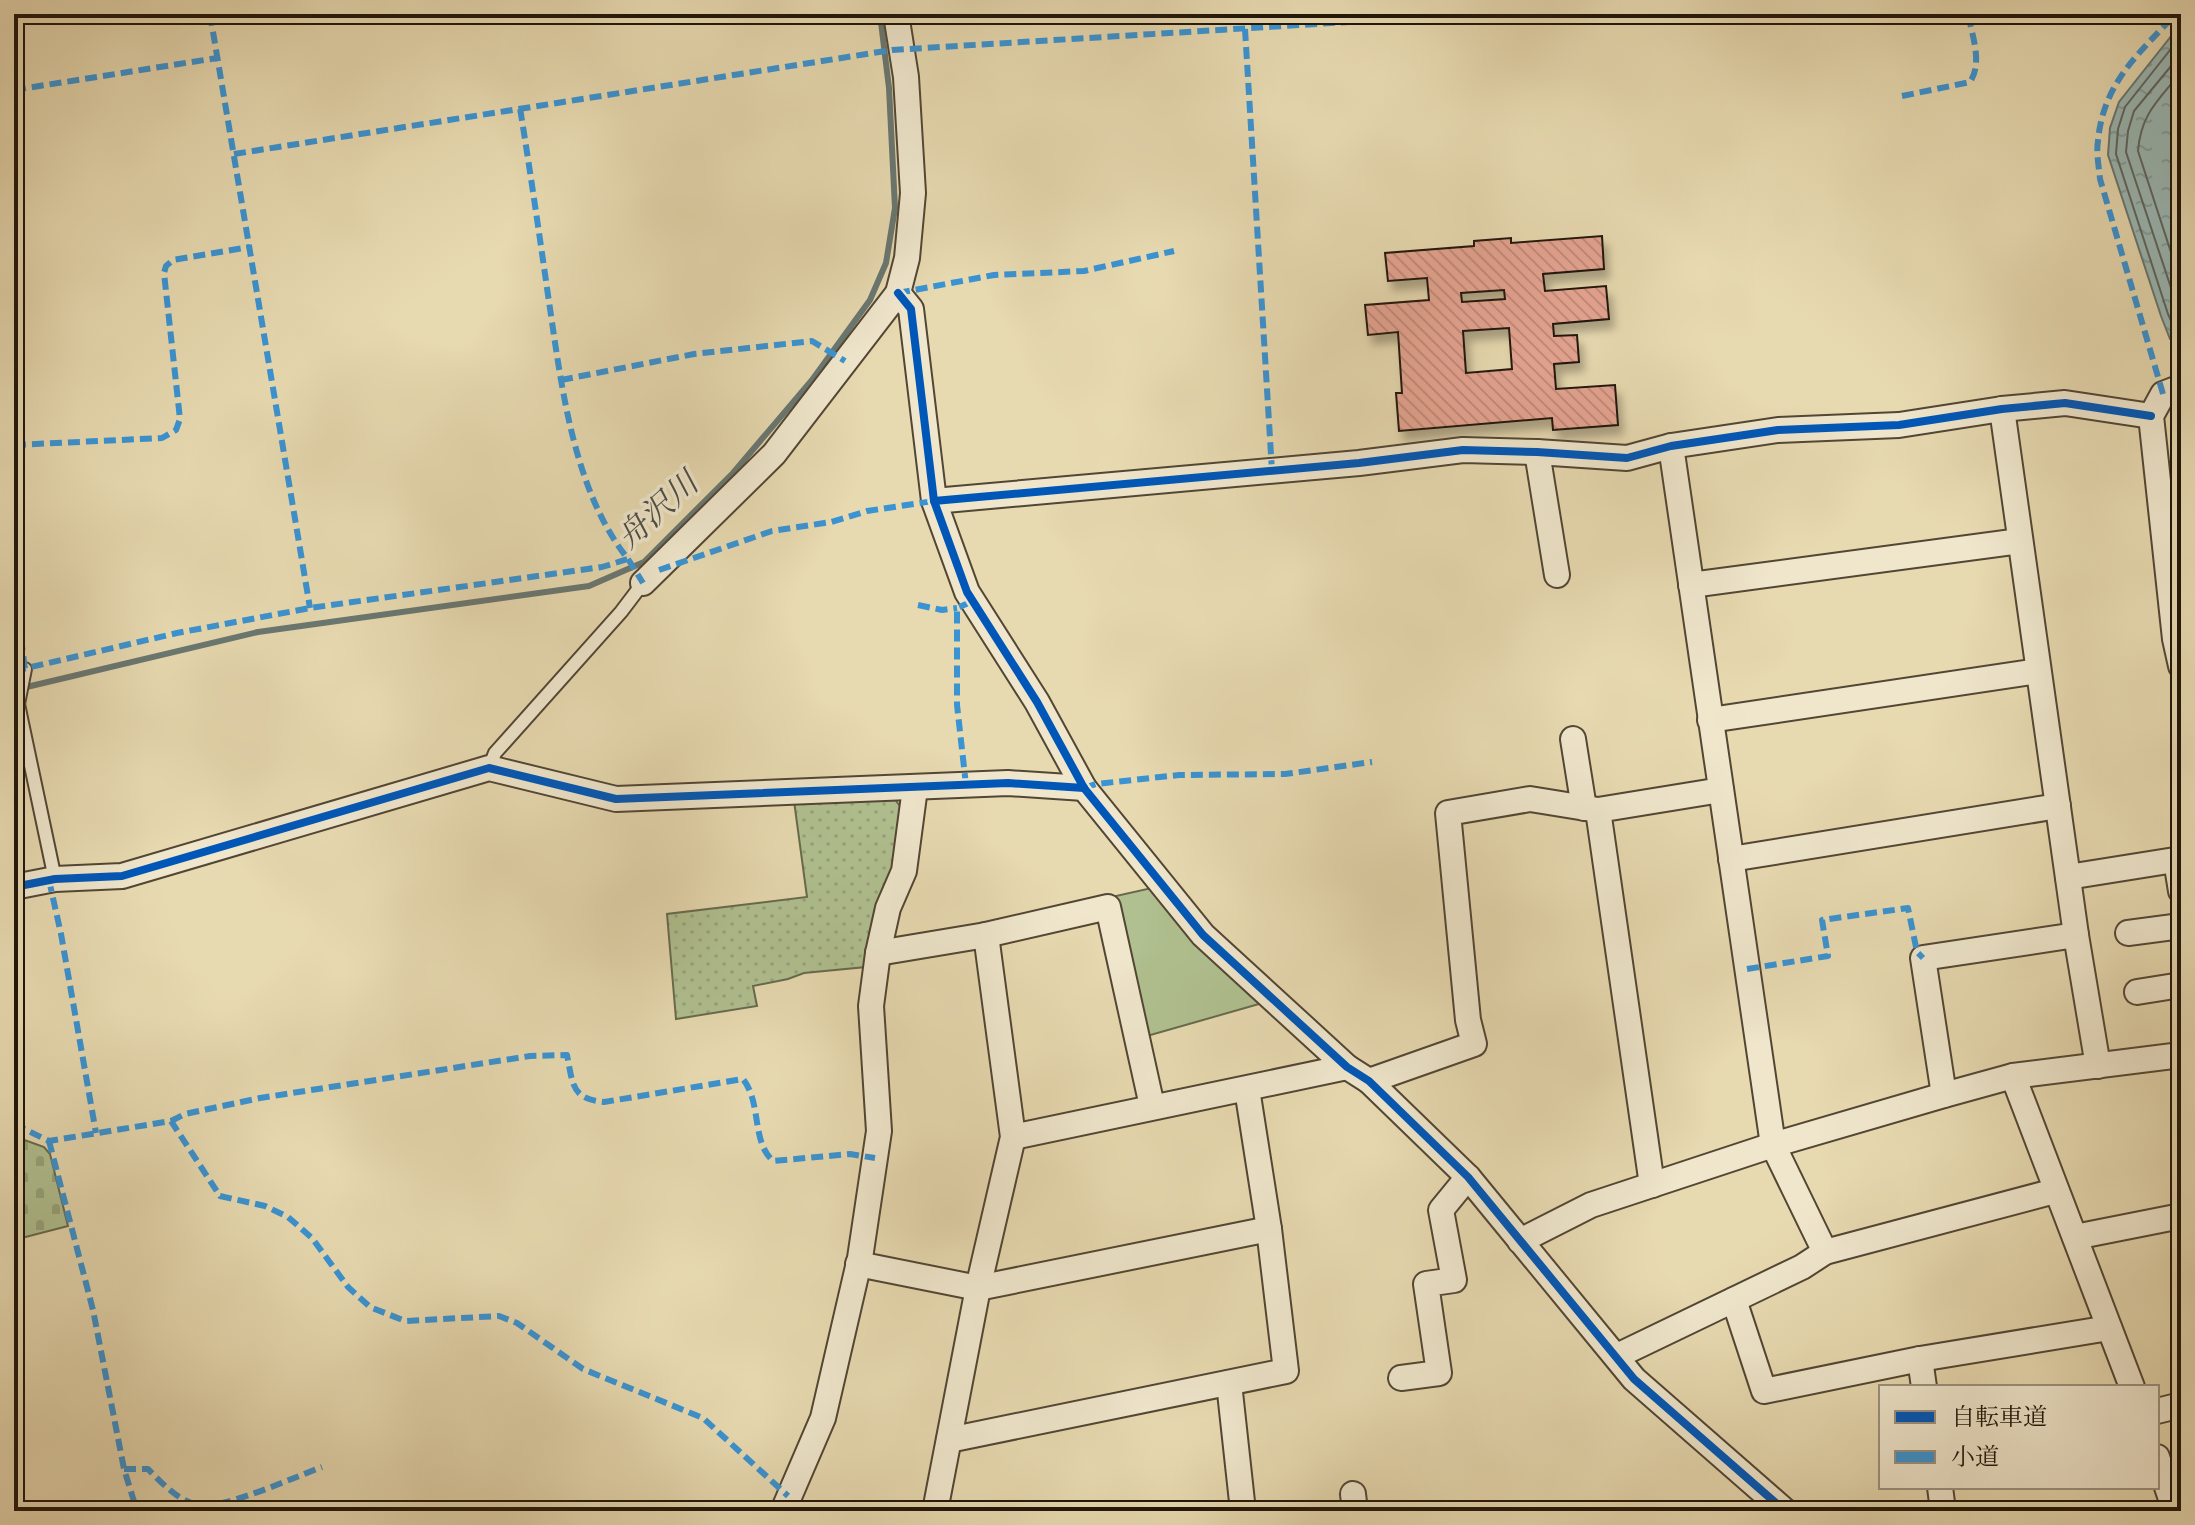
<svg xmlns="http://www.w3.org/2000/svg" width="2195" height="1525" font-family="'Sorts Mill Goudy','Noto Serif JP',serif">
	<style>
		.grass { fill: url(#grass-dots); stroke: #686a4e; stroke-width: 2 }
		.cemetery { fill: url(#cemetery-stones); stroke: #686a4e; stroke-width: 2 }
		.park { fill: #b0c090; stroke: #686a4e; stroke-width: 2 }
		.water { fill: url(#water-ripples); stroke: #697771; stroke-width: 2 }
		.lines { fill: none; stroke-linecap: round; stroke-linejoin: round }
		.shore { stroke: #5d6660; stroke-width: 2 }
		.stream { stroke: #697771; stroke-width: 6 }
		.building { fill: url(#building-back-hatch); stroke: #20150b; stroke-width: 2; fill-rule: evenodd; filter: url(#shadow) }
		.lane-casing { stroke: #524634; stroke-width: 16 }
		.street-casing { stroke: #524634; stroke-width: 28 }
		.lane { stroke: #efe6cc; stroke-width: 12 }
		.street { stroke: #efe6cc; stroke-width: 24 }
		.quiet { stroke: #3a93d2; stroke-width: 6; stroke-dasharray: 12 6; stroke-linecap: butt }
		.cycleway-casing { stroke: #efe6cc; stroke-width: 13 }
		.cycleway { stroke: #0057b8; stroke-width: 8 }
		.labels { text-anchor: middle; stroke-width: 7; stroke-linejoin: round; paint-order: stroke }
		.water-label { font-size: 32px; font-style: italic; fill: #4b4e46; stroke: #efe6cc }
	</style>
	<defs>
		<pattern id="grass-dots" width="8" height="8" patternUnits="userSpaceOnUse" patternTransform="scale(2)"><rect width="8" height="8" fill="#b0c090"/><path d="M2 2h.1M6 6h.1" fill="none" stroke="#97a47b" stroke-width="1.8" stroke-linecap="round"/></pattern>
		<pattern id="cemetery-stones" width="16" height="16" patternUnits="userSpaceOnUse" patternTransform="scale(2)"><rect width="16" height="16" fill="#b0c090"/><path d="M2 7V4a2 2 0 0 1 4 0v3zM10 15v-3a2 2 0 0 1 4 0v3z" fill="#97a47b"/></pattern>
		<pattern id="water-ripples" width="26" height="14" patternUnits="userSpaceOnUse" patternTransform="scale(2)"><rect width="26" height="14" fill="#9ab8b5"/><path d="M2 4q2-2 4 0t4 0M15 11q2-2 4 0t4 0" fill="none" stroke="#849d9a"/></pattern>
		<pattern id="building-back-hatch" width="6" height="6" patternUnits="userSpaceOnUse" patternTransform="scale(2)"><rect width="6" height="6" fill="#e4a390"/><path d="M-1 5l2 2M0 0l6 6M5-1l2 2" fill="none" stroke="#c38b7b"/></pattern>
		<filter id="shadow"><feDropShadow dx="5" dy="9" stdDeviation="4" flood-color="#0004"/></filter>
	</defs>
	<rect width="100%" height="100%" fill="#e7d9b0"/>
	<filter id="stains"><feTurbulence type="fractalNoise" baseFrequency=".0025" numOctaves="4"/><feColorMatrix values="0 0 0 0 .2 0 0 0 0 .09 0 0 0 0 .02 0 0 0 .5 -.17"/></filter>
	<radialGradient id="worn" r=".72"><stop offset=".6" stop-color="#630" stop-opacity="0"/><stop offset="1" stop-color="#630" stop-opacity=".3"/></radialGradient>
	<!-- grass -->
	<path class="grass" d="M893 797 903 810 895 863 866 967 804 973 788 979 753 986 757 1006 676 1019 667 914 807 897 794 801Z"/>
	<!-- cemetery -->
	<path class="cemetery" d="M19 1138 44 1147 50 1154 68 1226 14 1240V1139Z"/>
	<!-- park -->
	<path class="park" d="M1156 887 1266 1002 1147 1036 1116 896Z"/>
	<!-- water -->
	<path class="water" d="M2172 35 2181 36V344L2177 345 2170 339 2161 316 2108 155 2110 128 2119 102Z"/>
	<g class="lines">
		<!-- shore -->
		<g class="shore">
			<path d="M2181 44 2174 45 2125 107 2118 129 2116 154 2168 314 2177 334 2181 337"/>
			<path d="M2181 54 2134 111 2128 131 2126 152 2181 318"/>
			<path d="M2181 72C2159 100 2141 113 2138 151L2181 283"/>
		</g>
		<!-- stream -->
		<path class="stream" d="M14 690 258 632 589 586 644 562 733 473 812 380 870 300 886 263 895 208 889 88 880 14"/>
	</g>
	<!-- building -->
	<path class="building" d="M1602 236 1604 269 1543 274 1545 291 1606 286 1609 319 1553 324 1554 336 1577 335 1579 362 1554 364 1556 389 1615 385 1618 425 1553 430 1552 418 1399 431 1396 393H1402L1398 332 1368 335 1365 305 1429 300 1427 278 1388 281 1385 253 1474 246V241L1511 238V243ZM1504 290 1505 299 1462 302 1461 293ZM1509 328 1512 369 1466 373 1463 331Z"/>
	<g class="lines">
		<defs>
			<g id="lane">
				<path d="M25 669 18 704 55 879"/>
				<path d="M489 768 495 753 621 612 643 583"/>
			</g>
			<g id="street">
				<path d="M898 293 911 309 934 501 967 592 1037 702 1084 788 1203 935 1347 1067 1369 1081 1468 1177 1634 1379 1785 1511"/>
				<path d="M2181 387 2163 394 2151 416 2175 639 2181 666"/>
				<path d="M2002 409 2076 935 2098 1066"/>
				<path d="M1671 446 1773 1145 1825 1252"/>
				<path d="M1537 452 1557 575"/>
				<path d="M934 501 1359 463 1463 450 1537 452 1627 458 1671 446 1778 430 1899 425 2002 409 2065 403 2151 416"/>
				<path d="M643 583 774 454 898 293 907 258 913 193 906 77 896 14"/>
				<path d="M1691 585 2020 541"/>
				<path d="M1710 720 2038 671"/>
				<path d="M1573 739 1584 808"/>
				<path d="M1731 859 2058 806"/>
				<path d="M2176 860 2181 891"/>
				<path d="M2068 877 2181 859"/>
				<path d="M14 887 55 879 122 876 489 768 616 799 1008 783 1084 788"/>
				<path d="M2128 933 2181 926"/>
				<path d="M878 953 986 935 1108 907 1152 1106"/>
				<path d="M2137 992 2181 985"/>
				<path d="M2013 1076 2132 1387"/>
				<path d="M1369 1081 1474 1044 1468 1020 1448 813 1530 799 1598 810"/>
				<path d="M1944 1095 1923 958 2076 935"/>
				<path d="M1013 1137 1347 1067"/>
				<path d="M1652 1185 1598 810 1721 790"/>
				<path d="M2075 1237 2181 1216"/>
				<path d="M1520 1241 1591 1205 1773 1145 1944 1095 2013 1076 2181 1055"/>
				<path d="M858 1264 978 1288 1269 1229"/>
				<path d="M1734 1300 1764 1391 1920 1359 2109 1328"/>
				<path d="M1617 1356 1802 1267 1825 1252 2055 1191"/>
				<path d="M1920 1359 1924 1387"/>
				<path d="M1401 1378 1439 1373 1426 1284 1454 1280 1441 1210 1468 1177"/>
				<path d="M1229 1383 1243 1511"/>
				<path d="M2157 1411 2181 1405"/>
				<path d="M949 1440 1286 1371 1269 1229 1247 1089"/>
				<path d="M2157 1457 2175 1511"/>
				<path d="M1940 1487 1943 1511"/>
				<path d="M1353 1494 1355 1511"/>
				<path d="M783 1511 823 1418 860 1258 879 1131 871 1006 878 953 888 908 904 871 915 788"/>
				<path d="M935 1511 978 1288 1013 1137 986 935"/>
			</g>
		</defs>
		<!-- lane casing -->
		<use href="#lane" class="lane-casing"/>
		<!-- street casing -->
		<use href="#street" class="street-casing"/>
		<!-- lane -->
		<use href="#lane" class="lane"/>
		<!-- street -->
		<use href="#street" class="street"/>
		<!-- quiet -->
		<g class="quiet">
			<path d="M210 14 310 608"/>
			<path d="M1245 29 1272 471"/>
			<path d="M14 90 217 58"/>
			<path d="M1902 96 1970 82C1983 63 1972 35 1968 14"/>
			<path d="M234 154 892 50 1480 14"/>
			<path d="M898 293 994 275 1084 271 1174 251"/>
			<path d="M561 380 694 354 812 341 845 361"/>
			<path d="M2163 394 2100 179C2099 167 2096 153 2098 141 2103 85 2136 56 2172 18V14"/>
			<path d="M14 445 162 438 176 430 180 419 164 273 166 266 173 260 250 247"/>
			<path d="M628 559 643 583"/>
			<path d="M659 570 772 531 831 522 867 511 934 501"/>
			<path d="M14 585 25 669"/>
			<path d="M918 605 942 610 957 608"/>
			<path d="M14 671 177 633 310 608 602 567 628 559C572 489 561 381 548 295 539 232 530 170 520 108"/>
			<path d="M966 785 957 705V608L973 601"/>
			<path d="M1084 788 1096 784 1179 775 1285 774 1372 762"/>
			<path d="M49 880 61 934 96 1133"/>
			<path d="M1747 969 1828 956 1822 920 1908 908 1917 952 1923 958"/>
			<path d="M171 1121 185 1114 260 1098 530 1056 567 1055C573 1084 571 1099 604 1102L743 1079C762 1103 751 1141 773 1161L850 1154 875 1158"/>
			<path d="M14 1124 49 1141 171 1121 220 1196 265 1206 288 1217 312 1238 348 1287 370 1307 405 1321 499 1316 517 1323 583 1369 703 1418 788 1496"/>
			<path d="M49 1141 93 1310 124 1469 137 1511"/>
			<path d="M124 1469H148C163 1484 177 1500 198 1505 220 1511 297 1476 322 1467"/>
		</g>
		<defs>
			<g id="cycleway">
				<path d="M898 293 911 309 934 501 967 592 1037 702 1084 788 1203 935 1347 1067 1369 1081 1468 1177 1634 1379 1785 1511"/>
				<path d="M934 501 1359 463 1463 450 1537 452 1627 458 1671 446 1778 430 1899 425 2002 409 2065 403 2151 416"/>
				<path d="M14 887 55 879 122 876 489 768 616 799 1008 783 1084 788"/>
			</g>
		</defs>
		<!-- cycleway casing -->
		<use href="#cycleway" class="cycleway-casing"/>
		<!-- cycleway -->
		<use href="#cycleway" class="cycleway"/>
	</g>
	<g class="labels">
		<!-- water labels -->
		<g class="water-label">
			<text transform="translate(657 510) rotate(-42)" y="11">舟沢川</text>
		</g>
	</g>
	<!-- margin -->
	<rect width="2195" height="1525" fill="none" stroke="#e7d9b0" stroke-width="48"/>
	<rect x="16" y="16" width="2163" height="1493" fill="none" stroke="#20150b" stroke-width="4"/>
	<rect x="24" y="24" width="2147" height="1477" fill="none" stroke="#20150b" stroke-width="2"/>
	<!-- legend -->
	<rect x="1879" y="1385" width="280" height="104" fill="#efe6cc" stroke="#9c927f" stroke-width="2"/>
	<rect x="1895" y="1411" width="40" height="12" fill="#0057b8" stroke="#9c927f" stroke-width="2"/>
	<text x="1951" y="1425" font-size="24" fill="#20150b">自転車道</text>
	<rect x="1895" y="1451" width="40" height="12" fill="#3a93d2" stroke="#9c927f" stroke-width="2"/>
	<text x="1951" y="1465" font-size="24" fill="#20150b">小道</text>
	<rect width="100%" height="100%" filter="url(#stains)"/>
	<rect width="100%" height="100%" fill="url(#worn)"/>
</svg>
